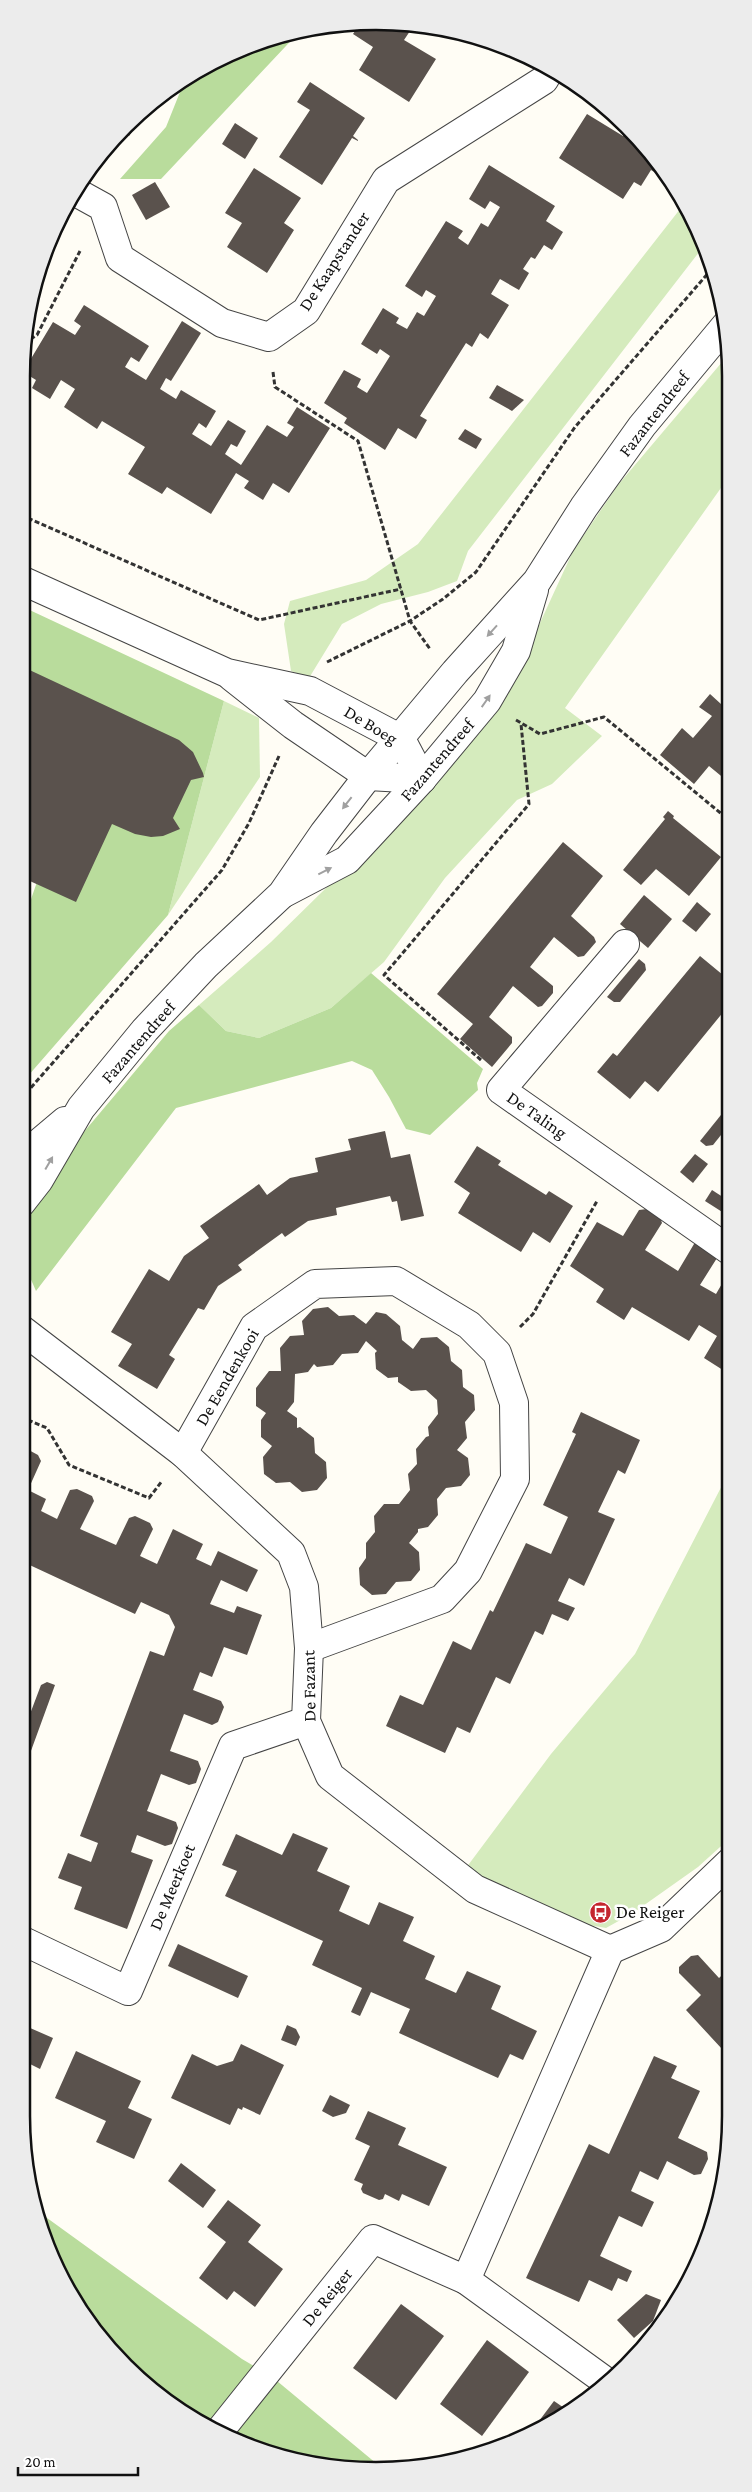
<svg xmlns="http://www.w3.org/2000/svg" width="752" height="2492" font-family="'Crimson Pro',serif">
	<style>
		.green { fill: #d5ebbd }
		.forest { fill: #b9dc9c }
		.building { fill: #5a524d }
		.lines { fill: none; stroke-linecap: round; stroke-linejoin: round }
		.minor-casing { stroke: #444; stroke-width: 30 }
		.tertiary-casing { stroke: #444; stroke-width: 30 }
		.path { stroke: #333; stroke-width: 3; stroke-dasharray: 5 2.5; stroke-linecap: butt }
		.minor { stroke: #fff; stroke-width: 28 }
		.tertiary { stroke: #fff; stroke-width: 28 }
		.oneway { fill: #a0a0a0 }
		.labels { text-anchor: middle; stroke-width: 5; stroke-linejoin: round; paint-order: stroke }
		.street-label { font-size: 18px; fill: #111; stroke: #fff }
		.poi-label { font-size: 18px; fill: #111; stroke: #fff; text-anchor: start }
		.rim { fill: none; stroke: #111; stroke-width: 2.5 }
	</style>
	<rect width="100%" height="100%" fill="#fffdf5"/>
	<!-- green -->
	<g class="green">
		<path d="M684 204 694 219 703 247 468 551 457 581 428 592 381 604 342 624 309 678 291 671 284 624 290 601 366 580 418 544Z"/>
		<path d="M728 355V478L565 708 602 736 552 784 517 800 445 878 384 962 331 1008 259 1038 226 1031 199 1005 271 942 375 840 534 636 573 551 618 485Z"/>
		<path d="M224 701 259 718 260 777 168 915Z"/>
		<path d="M730 1470V1838L698 1867 633 1913 606 1928 555 1919 466 1868 551 1754 635 1654Z"/>
	</g>
	<!-- forest -->
	<g class="forest">
		<path d="M301 30 161 179H120L166 127 186 77 241 48Z"/>
		<path d="M21 606 224 701 168 915 21 1084V928L46 856 21 670Z"/>
		<path d="M371 973 483 1069 477 1083 478 1090 430 1135 406 1129 389 1097 372 1070 352 1061 176 1108 36 1291 22 1259V1239L32 1209 67 1152 169 1031 199 1005 226 1031 259 1038 331 1008Z"/>
		<path d="M36 2210 242 2359 271 2376 383 2469 330 2468 219 2434 160 2398 109 2350 48 2251Z"/>
	</g>
	<!-- building -->
	<g class="building">
		<path d="M376 21 414 25 404 40 436 59 409 102 359 70 373 47 353 34 359 25 356 23Z"/>
		<path d="M310 82 365 118 353 136 358 140V141L352 138 322 185 279 157 310 110 297 102Z"/>
		<path d="M587 114 623 136 627 129 643 142 669 181 651 170 641 186 634 182 623 199 559 158Z"/>
		<path d="M133 118 139 121 129 136 120 131Z"/>
		<path d="M235 123 258 138 245 159 222 144Z"/>
		<path d="M489 165 555 206 546 221 563 232 552 250 544 245 535 259 531 257 523 269 529 273 519 290 500 279 491 294 509 305 488 339 480 333 472 347 466 343 420 416 427 420 416 439 398 428 385 450 344 423 347 418 324 403 344 370 361 379 357 387 367 393 390 356 380 349 377 354 361 344 383 308 399 318 396 323 407 329 417 312 424 316 436 296 426 290 422 297 405 286 446 221 463 231 458 238 468 245 481 223 488 227 500 207 490 201 485 209 469 199Z"/>
		<path d="M254 168 301 198 284 223 294 230 267 273 227 247 242 223 225 213Z"/>
		<path d="M155 182 170 207 146 220 132 195Z"/>
		<path d="M84 305 149 346 139 362 131 357 125 367 146 380 182 321 201 333 171 381 166 378 160 389 176 399 181 390 216 411 206 428 199 423 192 434 211 446 228 420 246 431 237 447 231 444 225 454 241 465 267 425 287 437 294 427 287 423 297 407 330 428 289 493 273 483 263 500 244 488 249 481 236 473 211 514 167 487 162 494 128 474 145 447 102 421 97 429 64 407 75 389 61 380 50 399 32 388 36 380 23 372 53 322 75 335 81 326 74 321Z"/>
		<path d="M497 385 524 400 512 411 489 398Z"/>
		<path d="M465 429 482 439 476 449 458 439Z"/>
		<path d="M21 666 179 740 193 752 203 773 204 777 191 780 173 818 180 829 163 836 151 837 135 834 112 824 76 902 21 877Z"/>
		<path d="M710 694 721 704 728 695V777L726 780 709 766 694 784 660 755 682 728 693 738 712 716 699 707Z"/>
		<path d="M668 811 674 816 673 818 721 857 689 896 656 869 641 885 623 870 665 819 663 817Z"/>
		<path d="M563 842 603 876 571 916 594 937 596 942 584 956 578 957 554 937 530 967 553 986V993L542 1006 538 1007 513 986 489 1017 512 1037V1043L492 1067 460 1039 473 1024 437 994Z"/>
		<path d="M644 895 672 919 648 948 620 924Z"/>
		<path d="M697 902 711 914 696 932 682 921Z"/>
		<path d="M700 956 729 980V1005L658 1092 645 1081 630 1099 597 1072 613 1053 617 1056Z"/>
		<path d="M639 959 645 964 646 970 620 1002H614L607 997Z"/>
		<path d="M729 1105V1125L713 1145 706 1146 700 1141Z"/>
		<path d="M385 1131 391 1158 410 1154 424 1216 401 1221 397 1201 392 1202 390 1196 336 1208 337 1215 308 1221 285 1237 282 1233 238 1265 242 1270 218 1286 204 1310 198 1308 169 1355 175 1359 157 1389 118 1366 132 1344 111 1332 149 1269 169 1281 184 1256 209 1238 200 1226 259 1184 267 1195 290 1178 318 1172 315 1158 351 1150 348 1139Z"/>
		<path d="M477 1146 501 1161 498 1165 546 1195 549 1191 573 1206 550 1243 533 1232 521 1252 458 1213 470 1193 454 1182Z"/>
		<path d="M695 1154 708 1164 693 1183 680 1172Z"/>
		<path d="M712 1190 729 1201 727 1215 705 1201Z"/>
		<path d="M647 1209 660 1217 662 1223 645 1250 678 1271 694 1244 702 1243 717 1258 700 1285 716 1294 727 1275 729 1276V1366L726 1372 704 1358 717 1336 699 1325 689 1341 632 1307 624 1320 596 1302 604 1289 570 1266 597 1222 623 1236 639 1210Z"/>
		<path d="M328 1307 339 1316 354 1315 366 1324 376 1312 386 1314 400 1326 402 1340 413 1349 421 1338 437 1337 449 1347 451 1361 462 1370 463 1387 474 1395 475 1410 465 1422 467 1438 457 1450 468 1458 470 1475 461 1486 446 1488 437 1499 438 1515 428 1527 418 1529V1532L409 1543 419 1552 420 1570 411 1581 396 1582 386 1594 372 1595 360 1585 359 1568 366 1558V1543L375 1532 374 1516 384 1504H399L410 1490 408 1474 417 1464 416 1449 426 1437 429 1436 428 1427 438 1414 437 1400 426 1390 411 1391 398 1382V1377L388 1378 376 1369 375 1353 377 1351 366 1341 358 1353 342 1354 333 1365 317 1367 314 1364 308 1372 295 1374 294 1402 287 1411 297 1418V1428L300 1427 314 1438 315 1453 326 1462 327 1478 317 1490 302 1492 290 1482 276 1483 264 1474 263 1457 272 1446 261 1437V1420L266 1413 256 1406V1388L269 1371H281L280 1348 290 1336 304 1335 302 1321 313 1309Z"/>
		<path d="M581 1412 640 1440 625 1474 618 1470 598 1512 615 1519 584 1586 569 1578 558 1601 575 1608 568 1621 552 1614 543 1635 535 1631 510 1684 496 1677 470 1733 457 1727 445 1753 386 1726 400 1695 423 1705 453 1641 471 1650 490 1610 493 1612 526 1543 551 1554 568 1517 543 1505 576 1434 572 1432Z"/>
		<path d="M25 1448 38 1455 41 1461 28 1490 46 1499 41 1511 57 1519 70 1490 77 1489 92 1496 94 1501 80 1529 116 1545 129 1518 135 1516 150 1523 153 1529 140 1556 157 1564 173 1529 203 1544 196 1559 211 1566 218 1551 258 1570 247 1592 221 1580 210 1604 234 1613 237 1606 262 1615 247 1655 224 1647 212 1677 200 1672 193 1690 221 1701 224 1707 218 1722 212 1725 184 1714 170 1751 198 1761 201 1769 196 1783 189 1785 161 1774 147 1811 176 1822 178 1828 172 1844 165 1846 137 1835 131 1852 153 1860 127 1929 74 1909 82 1887 58 1878 68 1853 91 1862 98 1843 80 1836 150 1651 164 1656 175 1627 169 1615 141 1602 135 1614 21 1561V1450Z"/>
		<path d="M47 1682 55 1685 24 1770 21 1769V1711L30 1714 41 1685Z"/>
		<path d="M293 1833 328 1848 317 1871 350 1886 339 1911 369 1925 379 1902 414 1917 403 1941 435 1956 425 1979 456 1993 467 1971 501 1986 491 2009 537 2031 523 2060 510 2054 498 2078 399 2033 410 2009 371 1992 360 2016 351 2012 362 1988 312 1965 323 1941 225 1896 237 1871 222 1865 236 1834 282 1855Z"/>
		<path d="M730 1918V1933L726 1929V1922Z"/>
		<path d="M178 1944 248 1976 238 1998 168 1966Z"/>
		<path d="M698 1955 719 1978 731 1967V2040L722 2049 686 2010 701 1995 679 1973V1967L691 1956Z"/>
		<path d="M21 2024 53 2038 40 2069 26 2062 21 2072Z"/>
		<path d="M287 2025 296 2029 300 2037 296 2046 281 2040Z"/>
		<path d="M241 2044 284 2065 260 2115 243 2107 242 2110 238 2108 230 2125 171 2098 192 2054 217 2066 233 2061Z"/>
		<path d="M76 2051 141 2081 128 2108 152 2119 134 2159 96 2142 106 2121 55 2098Z"/>
		<path d="M654 2056 677 2066 671 2078 700 2091 678 2138 707 2152 708 2159 701 2174 694 2175 667 2161 658 2180 640 2171 631 2191 654 2202 642 2227 619 2216 600 2256 632 2271 627 2282 618 2278 612 2291 589 2280 579 2302 526 2278 589 2144 609 2154Z"/>
		<path d="M330 2095 350 2105 346 2113 333 2117 322 2111Z"/>
		<path d="M368 2111 406 2128 398 2145 447 2167 429 2206 402 2194 399 2201 385 2194 383 2199 379 2200 363 2193 361 2189 363 2184 354 2180 370 2146 355 2139Z"/>
		<path d="M181 2163 216 2190 203 2208 168 2181Z"/>
		<path d="M228 2200 261 2225 248 2242 283 2269 255 2307 234 2291 227 2300 199 2278 226 2242 207 2227Z"/>
		<path d="M646 2294 661 2300 653 2321 634 2338 617 2320Z"/>
		<path d="M401 2304 444 2336 396 2400 353 2368Z"/>
		<path d="M487 2340 529 2372 482 2436 440 2404Z"/>
		<path d="M554 2401 570 2412 533 2429Z"/>
	</g>
	<g class="lines">
		<defs>
			<g id="minor">
				<path d="M74 191 103 207 120 258 222 323 269 337 306 311 386 180 544 80 551 68"/>
				<path d="M21 580 227 673 310 691 401 739 422 779"/>
				<path d="M232 677 293 725 368 776 422 779"/>
				<path d="M625 944 501 1090 729 1250"/>
				<path d="M21 1329 183 1453 291 1553 304 1587 309 1648 306 1721 330 1776 475 1889 610 1950 661 1928 730 1862"/>
				<path d="M183 1453 254 1327 315 1284 396 1281 469 1325 497 1353 514 1403 515 1479 468 1571 442 1599 309 1648"/>
				<path d="M21 1940 128 1991 233 1746 306 1721"/>
				<path d="M466 2280 608 2383"/>
				<path d="M218 2433 373 2239 466 2280 610 1950"/>
			</g>
			<g id="tertiary">
				<path d="M284 893 347 860 422 779 487 701 516 651 534 590"/>
				<path d="M21 1158 65 1121"/>
				<path d="M21 1203 39 1180 81 1108 145 1030 206 965 282 894 324 833 368 776 455 672 537 581 584 507 642 426 726 325"/>
			</g>
		</defs>
		<!-- minor casing -->
		<use href="#minor" class="minor-casing"/>
		<!-- tertiary casing -->
		<use href="#tertiary" class="tertiary-casing"/>
		<!-- path -->
		<g class="path">
			<path d="M24 343 37 335 80 251"/>
			<path d="M273 372 275 387 358 441 410 621 430 649"/>
			<path d="M21 515 259 620 401 589"/>
			<path d="M327 662 410 621 443 599 476 572 575 427 710 271"/>
			<path d="M516 720 540 734 604 717 729 820"/>
			<path d="M481 1060 384 975 529 804 521 724"/>
			<path d="M21 1099 222 870 249 823 279 756"/>
			<path d="M520 1327 533 1314 597 1201"/>
			<path d="M21 1417 47 1428 69 1465 149 1498 162 1481"/>
		</g>
		<!-- minor -->
		<use href="#minor" class="minor"/>
		<!-- tertiary -->
		<use href="#tertiary" class="tertiary"/>
	</g>
	<!-- one-way arrows -->
	<defs><path id="oneway-solid" d="M-6-.8H1V-3.2L6.5 0L1 3.2V.8H-6Z" transform="scale(1.25)"/></defs>
	<g class="oneway">
		<use href="#oneway-solid" transform="translate(492 631) rotate(132)"/>
		<use href="#oneway-solid" transform="translate(486 701) rotate(-55)"/>
		<use href="#oneway-solid" transform="translate(347 803) rotate(128)"/>
		<use href="#oneway-solid" transform="translate(325 871) rotate(-27)"/>
		<use href="#oneway-solid" transform="translate(49 1163) rotate(-60)"/>
	</g>
	<!-- icons -->
	<defs>
		<symbol id="bus-disc" viewBox="-11 -11 22 22"><circle r="9.5" fill="#c4262e" stroke="#fff"/><path d="M-5-6H5V4H4V6H2V4H-2V6H-4V4H-5ZM-3.5-4V0h7V-4ZM-3.5 1.2v1.5H-2V1.2ZM2 1.2v1.5H3.5V1.2Z" fill="#fff"/></symbol>
	</defs>
	<g fill-rule="evenodd">
		<use href="#bus-disc" x="588" y="1900" width="25" height="25"/>
	</g>
	<g class="labels">
		<!-- street labels -->
		<g class="street-label">
			<text transform="translate(334 261) rotate(-57)" y="6">De Kaapstander</text>
			<text transform="translate(654 414) rotate(-52)" y="6">Fazantendreef</text>
			<text transform="translate(371 725) rotate(31)" y="6">De Boeg</text>
			<text transform="translate(437 760) rotate(-49)" y="6">Fazantendreef</text>
			<text transform="translate(138 1042) rotate(-49)" y="6">Fazantendreef</text>
			<text transform="translate(537 1115) rotate(35)" y="6">De Taling</text>
			<text transform="translate(227 1377) rotate(-60)" y="6">De Eendenkooi</text>
			<text transform="translate(309 1686) rotate(-91)" y="6">De Fazant</text>
			<text transform="translate(172 1887) rotate(-67)" y="6">De Meerkoet</text>
			<text transform="translate(327 2297) rotate(-51)" y="6">De Reiger</text>
		</g>
		<!-- poi labels -->
		<g class="poi-label">
			<text x="616" y="1918">De Reiger</text>
		</g>
	</g>
	<!-- crop -->
	<path d="M0 0H752V2492H0ZM376 30H376A346 346 0 0 1 722 376V2116A346 346 0 0 1 376 2462H376A346 346 0 0 1 30 2116V376A346 346 0 0 1 376 30Z" fill="#ececec" fill-rule="evenodd"/>
	<path class="rim" d="M376 30H376A346 346 0 0 1 722 376V2116A346 346 0 0 1 376 2462H376A346 346 0 0 1 30 2116V376A346 346 0 0 1 376 30Z"/>
	<!-- scale -->
	<path d="M18 2467v8h120v-8" fill="none" stroke="#111111" stroke-width="2.5"/>
	<text x="25" y="2467" font-size="15" fill="#111111" stroke="#ffffff" stroke-width="4" paint-order="stroke">20 m</text>
</svg>
